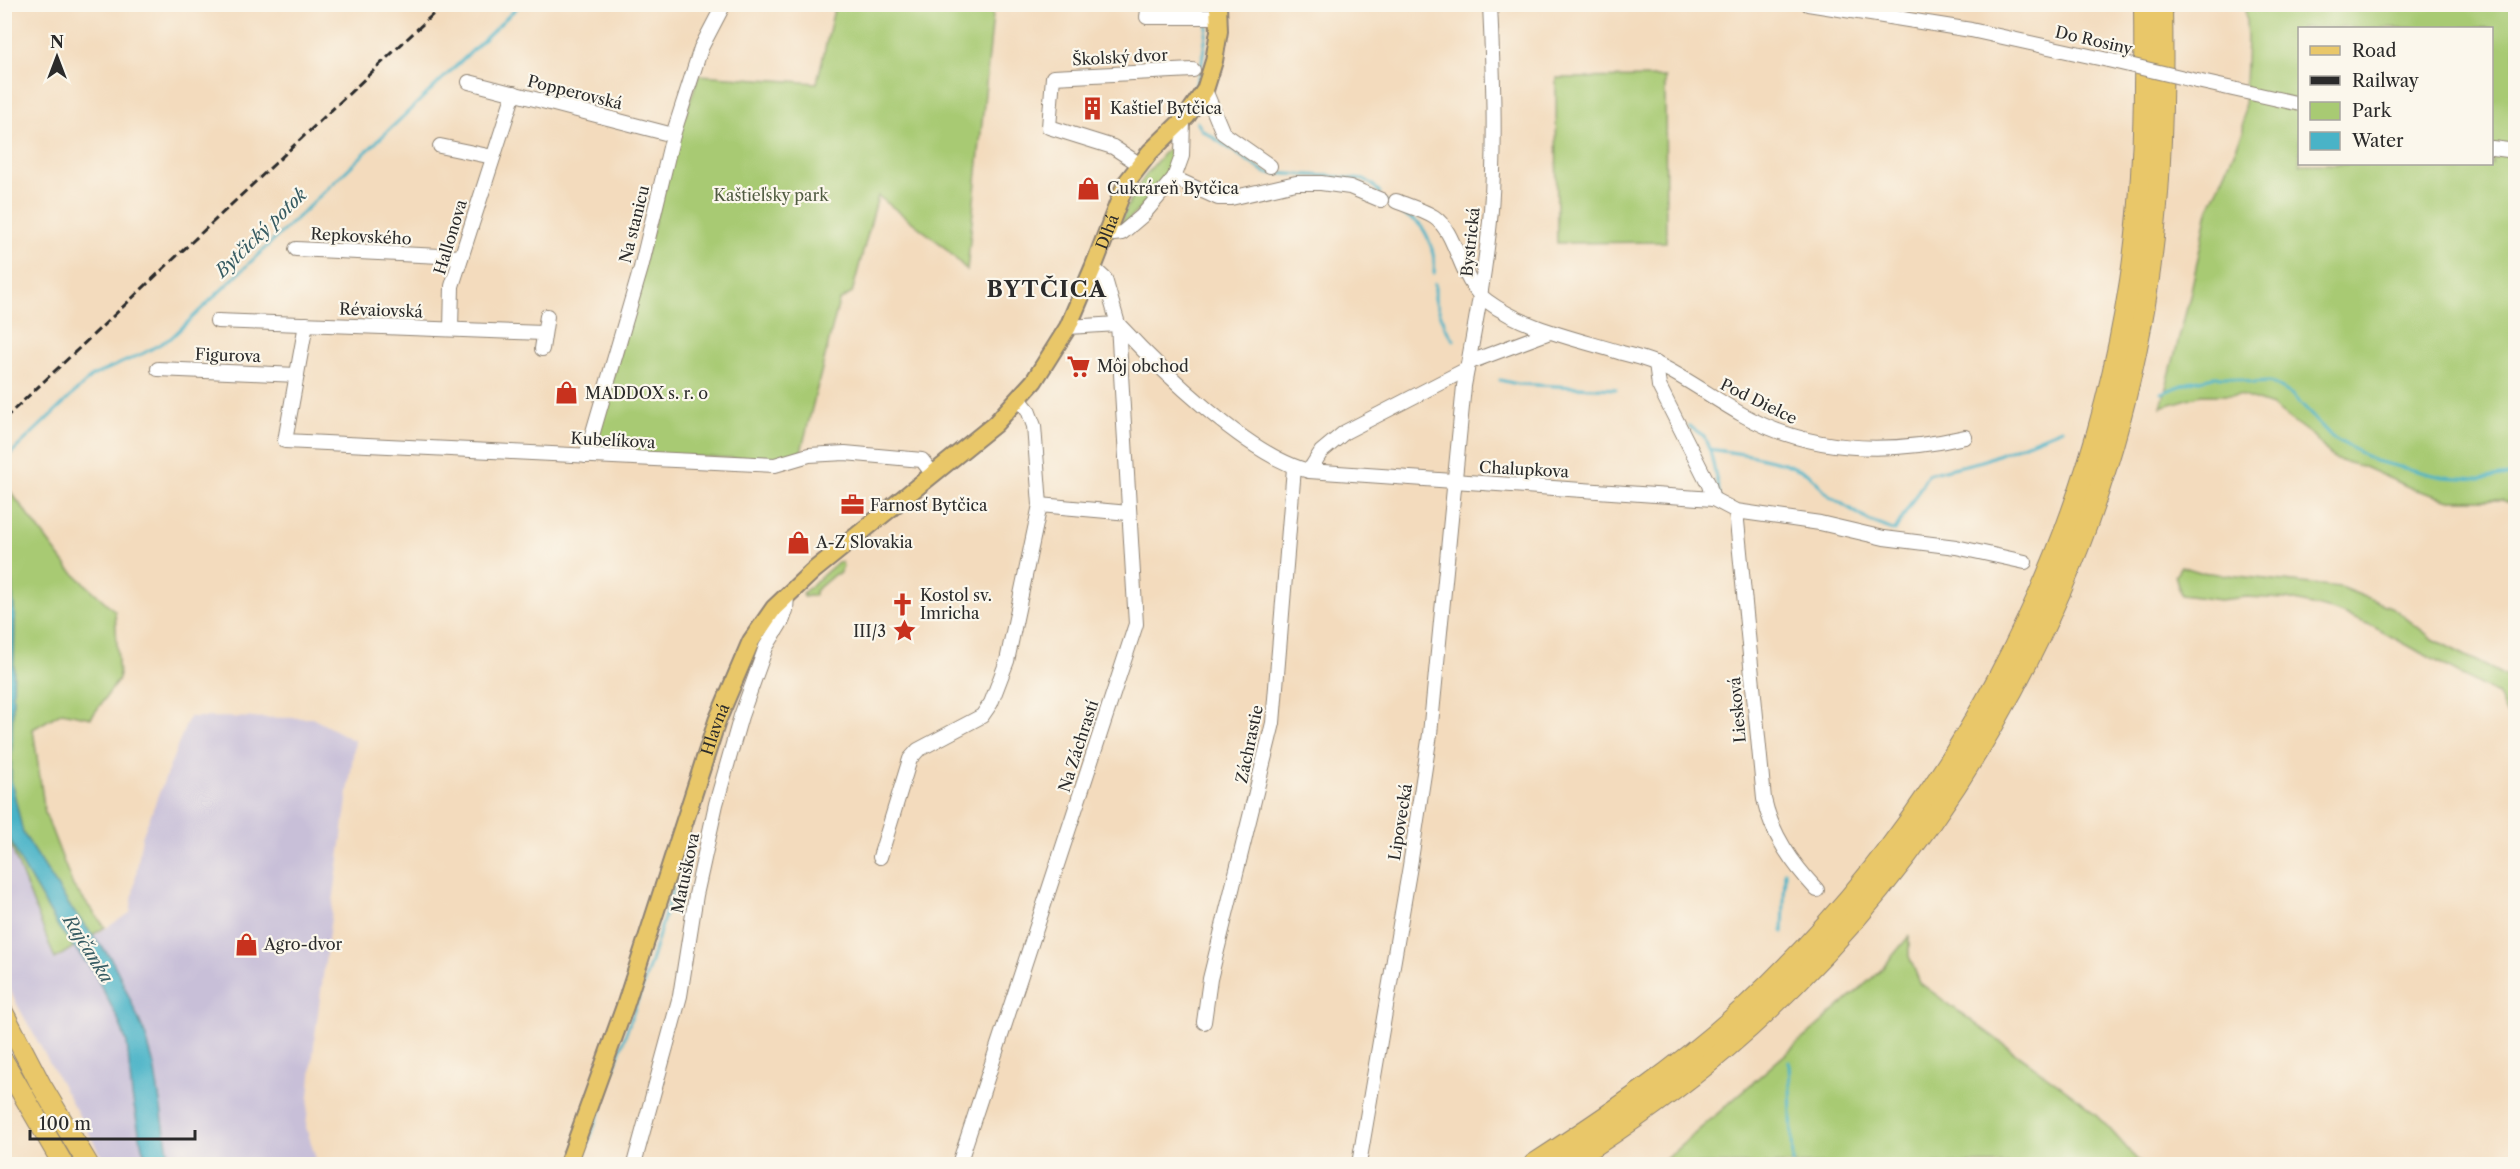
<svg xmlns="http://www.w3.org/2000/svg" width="2520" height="1169" font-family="'Libre Caslon Text',serif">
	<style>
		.industrial { fill: #c8bfd8 }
		.green { fill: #a8ca73; stroke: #6a7a4f; stroke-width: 1.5; fill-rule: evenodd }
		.water { fill: #49b3c7; stroke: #3a6f79; stroke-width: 1.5 }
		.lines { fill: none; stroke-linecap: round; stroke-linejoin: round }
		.stream { stroke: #49b3c7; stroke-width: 3 }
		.minor-casing { stroke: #8f8374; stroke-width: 16 }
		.major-casing { stroke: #8f8374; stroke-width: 20 }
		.highway-casing { stroke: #8f8374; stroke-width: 22 }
		.minor { stroke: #fff; stroke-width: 14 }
		.major { stroke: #e9c769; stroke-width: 16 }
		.highway { stroke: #e9c769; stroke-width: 20 }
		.rail { stroke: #2b2b2b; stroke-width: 3; stroke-dasharray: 9 4.5; stroke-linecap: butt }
		.minor-bridge-casing { stroke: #8f8374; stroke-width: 16; stroke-linecap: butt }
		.minor-bridge { stroke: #fff; stroke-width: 14 }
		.labels { text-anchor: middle; stroke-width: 4.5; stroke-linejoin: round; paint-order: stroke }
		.street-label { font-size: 16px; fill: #2b2b2b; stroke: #fbf7ec }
		.poi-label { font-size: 16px; fill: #2b2b2b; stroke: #fbf7ec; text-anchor: start }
		.park-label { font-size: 16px; fill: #505b41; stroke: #fbf7ec }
		.water-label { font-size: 18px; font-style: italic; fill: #365b62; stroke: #fbf7ec }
		.district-label { font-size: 22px; font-weight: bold; letter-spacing: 1.5px; fill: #2b2b2b; stroke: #fbf7ec }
	</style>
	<rect width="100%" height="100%" fill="#fbf7ec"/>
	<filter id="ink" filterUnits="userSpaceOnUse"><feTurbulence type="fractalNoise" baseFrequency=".0167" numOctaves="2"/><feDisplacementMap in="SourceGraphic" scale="12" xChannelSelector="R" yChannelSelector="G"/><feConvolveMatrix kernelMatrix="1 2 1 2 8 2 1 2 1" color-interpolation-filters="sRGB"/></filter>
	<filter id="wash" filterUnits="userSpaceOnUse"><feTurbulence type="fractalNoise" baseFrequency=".008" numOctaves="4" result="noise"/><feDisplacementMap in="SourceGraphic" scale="24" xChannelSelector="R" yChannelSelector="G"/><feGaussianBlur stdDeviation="1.35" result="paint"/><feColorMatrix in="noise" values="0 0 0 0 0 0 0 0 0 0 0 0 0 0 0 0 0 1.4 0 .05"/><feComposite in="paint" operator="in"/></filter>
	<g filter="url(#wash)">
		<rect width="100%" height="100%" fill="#f3dbbd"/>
		<!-- industrial -->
		<path class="industrial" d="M189 717 312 718 355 741 315 1035 306 1127 316 1159 257 1164H106L14 999 5 976 4 831 56 959 130 913 142 837Z"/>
		<!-- green -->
		<g class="green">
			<path d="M835 5H994L967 270 942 245 878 196 852 293 839 301 801 452 781 460 599 453 594 446 678 136 699 75 817 83Z"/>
			<path d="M2245 5H2515V505L2502 500H2450L2413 489 2364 467 2334 459 2313 436 2272 406 2240 395H2201L2161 407 2189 300 2208 211 2243 132 2247 38ZM2300 28H2492V164H2300Z"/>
			<path d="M1665 77 1666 242 1557 243 1556 78Z"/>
			<path d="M1180 135 1170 179 1120 228 1119 227C1134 185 1151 167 1180 135Z"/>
			<path d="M4 483 69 569 115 611 119 679 91 718 62 712 33 729 45 813 73 886 105 927 55 959 5 831Z"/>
			<path d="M838 562H841L843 566 839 574H835L815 591V595L804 597 803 593Z"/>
			<path d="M2181 566 2200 572 2340 587 2393 608 2433 639 2515 681V723L2509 718 2497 694 2370 625 2332 610 2287 599 2246 597 2220 600 2181 595 2175 575Z"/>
			<path d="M1909 936V956L1920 983 2081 1101 2108 1127 2141 1164H1660L1880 971Z"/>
		</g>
		<!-- water -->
		<path class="water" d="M4 542 9 553 15 619 11 780 23 833 71 908 110 957 120 976 145 1034 154 1065 170 1164H148L142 1147 132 1096 127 1043 118 1019 93 971 59 928 21 863 8 835 4 818Z"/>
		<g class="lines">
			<!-- stream -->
			<g class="stream">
				<path d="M1205 4 1207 12"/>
				<path d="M1195 87 1201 68 1208 21"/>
				<path d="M1197 122 1202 130 1266 173 1330 176 1364 180 1373 185 1380 193"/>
				<path d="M1386 201C1408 224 1421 212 1432 249 1434 257 1435 264 1434 273"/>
				<path d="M1435 284V300L1446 329 1454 340"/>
				<path d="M1500 380 1517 384 1616 389"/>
				<path d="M2161 393 2194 381 2214 377H2229L2253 383 2270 382 2291 394 2332 437 2375 461 2442 477 2479 479 2516 474"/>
				<path d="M1689 426 1704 436 1709 449 1750 455 1784 463 1808 473 1831 497 1868 520 1895 531 1928 474 1982 461 2062 429"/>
				<path d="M1710 450 1720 496"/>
				<path d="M4 460 92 376 144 353 171 338 521 4"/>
				<path d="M1783 932 1785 871"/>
				<path d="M1789 1062 1793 1164"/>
				<path d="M604 1096 651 962 688 836"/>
				<path d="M580 1164 601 1109"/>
			</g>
		</g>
	</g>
	<g filter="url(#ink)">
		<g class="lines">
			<defs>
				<g id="minor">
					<path d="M1149 4 1147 17H1219"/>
					<path d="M1808 4 1971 30 2108 60"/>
					<path d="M2197 81 2300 104"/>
					<path d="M469 82 673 135"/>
					<path d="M1205 90 1223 133 1270 166"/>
					<path d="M440 146 493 157"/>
					<path d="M2492 148 2516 151"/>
					<path d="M1139 164 1113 147 1049 127 1053 77 1193 70"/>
					<path d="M1174 178 1218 198H1231L1296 183H1321L1350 187 1381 200"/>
					<path d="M1396 201C1408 206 1423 210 1434 217 1458 233 1459 281 1487 301 1525 329 1577 339 1622 353 1634 356 1646 359 1657 364 1687 378 1714 399 1743 415 1811 453 1890 454 1965 437"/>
					<path d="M1105 235 1122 233 1142 216 1174 178 1182 156 1183 120"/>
					<path d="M296 249 461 257"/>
					<path d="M217 321 544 333"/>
					<path d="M306 324 285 441 775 465 809 455 845 453 922 460 932 473"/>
					<path d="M1118 324C1160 369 1249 457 1309 471L1713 499 1736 511 1820 523 1884 538 1956 547 2025 562"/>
					<path d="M1068 327 1118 324"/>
					<path d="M451 329 452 286 514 93"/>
					<path d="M542 349 547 316"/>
					<path d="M1470 362 1550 332"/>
					<path d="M1656 363 1659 386 1709 485 1713 499"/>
					<path d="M158 369 297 375"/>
					<path d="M586 456 641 268 673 135 701 48 724 4"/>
					<path d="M1309 471 1321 452 1345 432 1467 369"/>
					<path d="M1040 505 1129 513"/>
					<path d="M1736 511 1764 799C1772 835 1792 863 1817 890"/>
					<path d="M880 857 910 759 918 750 982 716 991 703 1007 661 1040 505 1034 426 1028 410 1020 400"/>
					<path d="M1204 1022 1210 979 1273 723 1294 468"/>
					<path d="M634 1164 680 996 696 895 716 804 741 716 766 647 783 619 786 610 787 595"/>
					<path d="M959 1164 1136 624 1118 324 1105 279 1093 268"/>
					<path d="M1359 1164 1410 866 1430 734 1464 386C1475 327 1486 269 1491 210 1496 141 1493 73 1490 4"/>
				</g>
				<g id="major">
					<path id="s1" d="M568 1164 625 1006 717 721 751 641 774 608 813 571 995 424 1034 381 1068 327 1093 268 1126 183 1150 152 1187 116 1205 90 1214 61 1219 31 1218 4"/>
				</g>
				<g id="highway">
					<path d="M4 1014 41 1085 88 1164"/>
					<path d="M4 1062 63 1164"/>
					<path d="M1534 1164C1608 1116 1680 1067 1745 1007 1951 815 2087 560 2130 281 2144 190 2145 97 2144 4"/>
					<path d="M1567 1164C1621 1129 1674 1093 1723 1051 1939 866 2089 607 2141 327 2161 220 2164 112 2162 4"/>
				</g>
			</defs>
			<!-- minor casing -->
			<use href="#minor" class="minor-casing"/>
			<!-- major casing -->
			<use href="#major" class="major-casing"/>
			<!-- highway casing -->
			<use href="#highway" class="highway-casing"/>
			<!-- minor -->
			<use href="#minor" class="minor"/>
			<!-- major -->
			<use href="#major" class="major"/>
			<!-- highway -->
			<use href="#highway" class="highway"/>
			<!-- rail -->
			<path class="rail" d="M4 419 444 4"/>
			<defs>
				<path id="minor-bridge" d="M2108 60 2197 81"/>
			</defs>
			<!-- minor-bridge casing -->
			<use href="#minor-bridge" class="minor-bridge-casing"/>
			<!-- minor-bridge -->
			<use href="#minor-bridge" class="minor-bridge"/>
		</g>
	</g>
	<!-- icons -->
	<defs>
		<symbol id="building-bare" viewBox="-9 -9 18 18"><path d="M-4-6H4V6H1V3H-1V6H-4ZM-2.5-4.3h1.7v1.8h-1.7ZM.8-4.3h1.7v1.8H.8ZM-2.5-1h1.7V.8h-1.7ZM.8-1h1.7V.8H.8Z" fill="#c8321e" stroke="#fbf7ec" stroke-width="2.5" paint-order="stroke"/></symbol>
		<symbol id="shop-bare" viewBox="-9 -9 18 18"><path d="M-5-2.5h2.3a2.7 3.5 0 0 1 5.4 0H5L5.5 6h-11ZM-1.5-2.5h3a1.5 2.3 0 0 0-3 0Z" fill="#c8321e" stroke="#fbf7ec" stroke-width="2.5" paint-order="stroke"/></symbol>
		<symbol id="supermarket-bare" viewBox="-9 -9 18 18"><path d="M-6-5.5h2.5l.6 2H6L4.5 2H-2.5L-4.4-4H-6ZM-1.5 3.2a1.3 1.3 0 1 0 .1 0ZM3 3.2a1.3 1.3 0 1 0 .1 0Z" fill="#c8321e" stroke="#fbf7ec" stroke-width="2.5" paint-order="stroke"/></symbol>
		<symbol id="office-bare" viewBox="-9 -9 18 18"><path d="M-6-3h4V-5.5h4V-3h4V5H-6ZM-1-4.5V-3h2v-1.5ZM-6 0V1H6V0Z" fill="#c8321e" stroke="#fbf7ec" stroke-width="2.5" paint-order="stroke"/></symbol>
		<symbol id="church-bare" viewBox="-9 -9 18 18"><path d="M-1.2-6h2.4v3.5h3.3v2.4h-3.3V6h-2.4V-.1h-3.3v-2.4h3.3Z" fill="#c8321e" stroke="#fbf7ec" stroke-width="2.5" paint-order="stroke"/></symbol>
		<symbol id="sight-bare" viewBox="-9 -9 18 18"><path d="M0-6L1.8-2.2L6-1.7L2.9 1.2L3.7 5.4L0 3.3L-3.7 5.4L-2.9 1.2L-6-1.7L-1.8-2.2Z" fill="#c8321e" stroke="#fbf7ec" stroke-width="2.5" paint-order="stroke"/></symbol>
	</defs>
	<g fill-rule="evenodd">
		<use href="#building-bare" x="1076" y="92" width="33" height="33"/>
		<use href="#shop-bare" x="1072" y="172" width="33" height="33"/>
		<use href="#supermarket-bare" x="1062" y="350" width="33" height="33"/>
		<use href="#shop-bare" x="550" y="376" width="33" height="33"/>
		<use href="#office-bare" x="836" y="488" width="33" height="33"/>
		<use href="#shop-bare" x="782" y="526" width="33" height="33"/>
		<use href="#church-bare" x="886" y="588" width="33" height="33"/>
		<use href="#sight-bare" x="888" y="614" width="33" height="33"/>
		<use href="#shop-bare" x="230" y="928" width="33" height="33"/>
	</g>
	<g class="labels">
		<!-- street labels -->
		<g class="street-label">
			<text transform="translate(2094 40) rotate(13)" y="6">Do Rosiny</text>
			<text transform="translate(1120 57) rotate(-3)" y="6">Školský dvor</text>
			<text transform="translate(575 92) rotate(14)" y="6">Popperovská</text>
			<text transform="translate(634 224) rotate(-76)" y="6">Na stanicu</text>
			<text dy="6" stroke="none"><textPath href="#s1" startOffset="1107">Dlhá</textPath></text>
			<text transform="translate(361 236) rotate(3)" y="6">Repkovského</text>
			<text transform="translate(450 237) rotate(-73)" y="6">Hallonova</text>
			<text transform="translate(1470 242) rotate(-84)" y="6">Bystrická</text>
			<text transform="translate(381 310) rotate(2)" y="6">Révaiovská</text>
			<text transform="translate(228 355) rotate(2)" y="6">Figurova</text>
			<text transform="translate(1759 401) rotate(26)" y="6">Pod Dielce</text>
			<text transform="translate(613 440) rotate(3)" y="6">Kubelíkova</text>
			<text transform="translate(1524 469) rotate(3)" y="6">Chalupkova</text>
			<text transform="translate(1737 710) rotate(-95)" y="6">Liesková</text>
			<text dy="6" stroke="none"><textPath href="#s1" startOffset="459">Hlavná</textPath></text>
			<text transform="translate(1249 744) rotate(-78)" y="6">Záchrastie</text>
			<text transform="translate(1078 746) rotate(-72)" y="6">Na Záchrastí</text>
			<text transform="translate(1400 822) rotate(-81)" y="6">Lipovecká</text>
			<text transform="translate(685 873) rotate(-78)" y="6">Matuškova</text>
		</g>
		<!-- poi labels -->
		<g class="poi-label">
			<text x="1110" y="114">Kaštieľ Bytčica</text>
			<text x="1107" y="194">Cukráreň Bytčica</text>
			<text x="1097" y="372">Môj obchod</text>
			<text x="585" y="399">MADDOX s. r. o</text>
			<text x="870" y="511">Farnosť Bytčica</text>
			<text x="816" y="548">A-Z Slovakia</text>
			<text x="920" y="601">Kostol sv.<tspan x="920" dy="18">Imricha</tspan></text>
			<text x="886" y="637" text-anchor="end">III/3</text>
			<text x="264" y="950">Agro-dvor</text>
		</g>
		<!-- park labels -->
		<g class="park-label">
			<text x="771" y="201">Kaštieľsky park</text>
		</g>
		<!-- water labels -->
		<g class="water-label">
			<text transform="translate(261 233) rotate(-44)" y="6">Bytčický potok</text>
			<text transform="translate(88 949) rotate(58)" y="6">Rajčanka</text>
		</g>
		<!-- district labels -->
		<g class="district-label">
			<text x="1047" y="297">BYTČICA</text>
		</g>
	</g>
	<!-- margin -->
	<rect width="2520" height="1169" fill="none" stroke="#fbf7ec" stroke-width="24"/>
	<!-- legend -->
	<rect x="2298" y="27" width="195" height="138" fill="#fbf7ec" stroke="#a8a59f" stroke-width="1.5"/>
	<rect x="2310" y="46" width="30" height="9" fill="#e9c769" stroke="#a8a59f" stroke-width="1.5"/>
	<text x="2352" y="57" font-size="18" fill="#2b2b2b">Road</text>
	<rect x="2310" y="76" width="30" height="9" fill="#2b2b2b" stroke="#a8a59f" stroke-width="1.5"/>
	<text x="2352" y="87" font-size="18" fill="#2b2b2b">Railway</text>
	<rect x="2310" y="102" width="30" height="18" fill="#a8ca73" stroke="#a8a59f" stroke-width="1.5"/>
	<text x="2352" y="117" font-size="18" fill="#2b2b2b">Park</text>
	<rect x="2310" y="132" width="30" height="18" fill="#49b3c7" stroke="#a8a59f" stroke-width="1.5"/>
	<text x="2352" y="147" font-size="18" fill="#2b2b2b">Water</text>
	<!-- north arrow -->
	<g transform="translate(57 57)" stroke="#fbf7ec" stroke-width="4.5" paint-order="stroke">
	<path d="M0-4.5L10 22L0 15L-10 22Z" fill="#2b2b2b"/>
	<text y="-9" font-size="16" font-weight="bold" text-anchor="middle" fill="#2b2b2b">N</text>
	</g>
	<!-- scale -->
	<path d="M30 1130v9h165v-9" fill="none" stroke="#2b2b2b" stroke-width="3"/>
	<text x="39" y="1130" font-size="18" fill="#2b2b2b" stroke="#fbf7ec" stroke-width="4.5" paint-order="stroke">100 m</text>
</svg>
